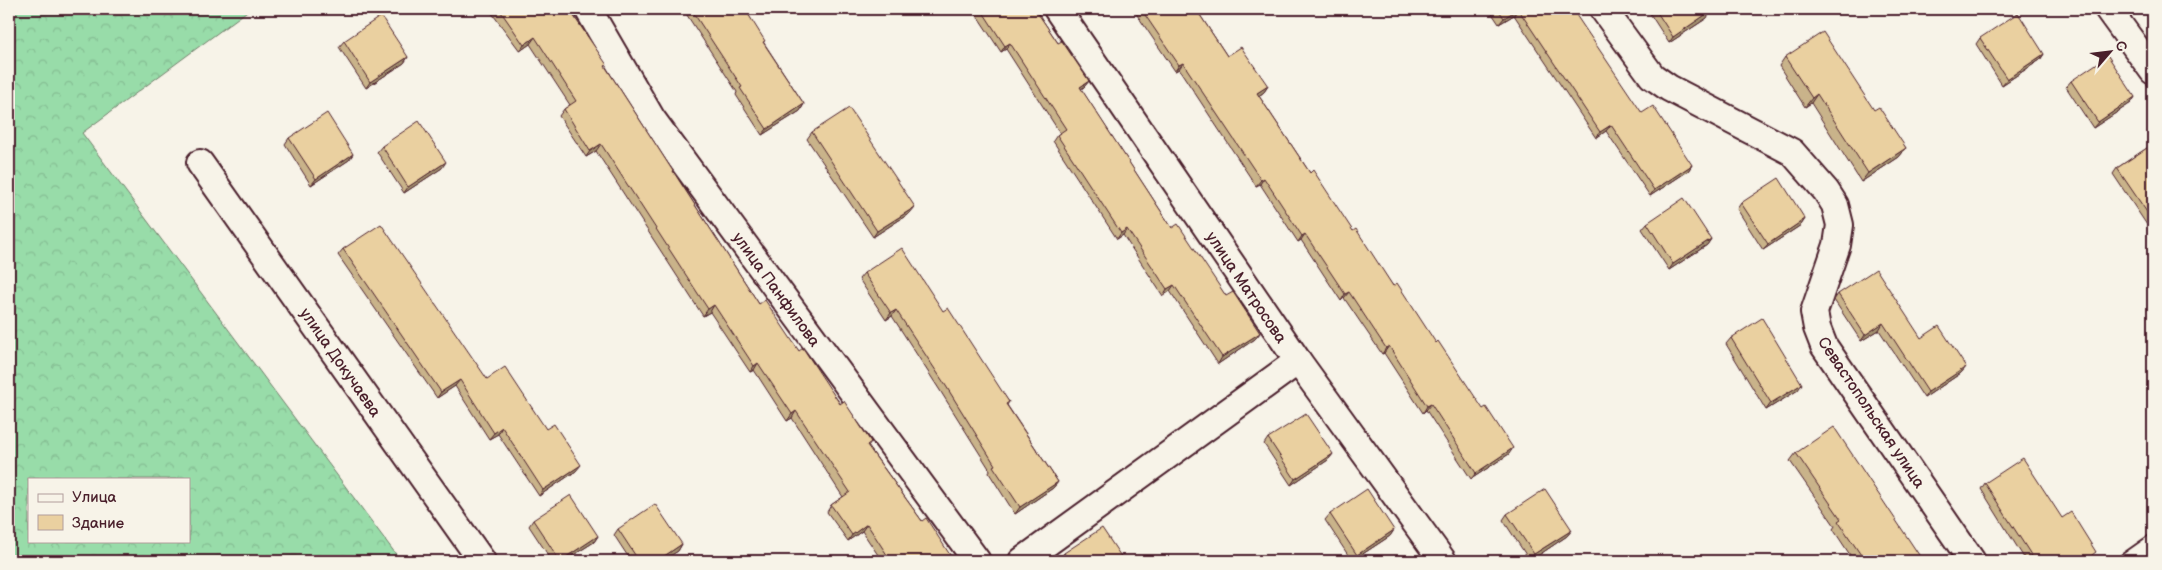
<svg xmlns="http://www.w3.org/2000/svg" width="2162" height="570" font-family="'Balsamiq Sans',sans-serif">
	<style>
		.forest { fill: url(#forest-crowns); stroke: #717e6a; fill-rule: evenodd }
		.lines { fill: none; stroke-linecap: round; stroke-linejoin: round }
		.lane-casing { stroke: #4a1f2b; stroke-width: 18 }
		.street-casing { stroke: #4a1f2b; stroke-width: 30 }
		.lane { stroke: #f7f3e8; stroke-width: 14 }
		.street { stroke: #f7f3e8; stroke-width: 26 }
		.wall { fill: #c9b38a; stroke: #4a1f2b }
		.shaded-wall { fill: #a49270; stroke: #4a1f2b }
		.building { fill: #ead0a0; stroke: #4a1f2b }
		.labels { text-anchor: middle; stroke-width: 4; stroke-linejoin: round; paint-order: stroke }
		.street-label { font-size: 16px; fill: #4a1f2b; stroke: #f7f3e8 }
	</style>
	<defs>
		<pattern id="forest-crowns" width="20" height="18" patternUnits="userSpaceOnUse" patternTransform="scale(1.25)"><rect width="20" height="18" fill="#98dca9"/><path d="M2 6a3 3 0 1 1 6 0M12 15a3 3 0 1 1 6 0" fill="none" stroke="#84bc92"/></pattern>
	</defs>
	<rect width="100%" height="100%" fill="#f7f3e8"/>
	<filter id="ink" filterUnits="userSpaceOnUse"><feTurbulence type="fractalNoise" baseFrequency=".02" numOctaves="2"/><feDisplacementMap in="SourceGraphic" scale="10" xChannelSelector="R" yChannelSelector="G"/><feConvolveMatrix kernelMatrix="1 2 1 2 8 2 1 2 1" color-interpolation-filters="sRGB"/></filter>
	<g filter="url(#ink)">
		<!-- forest -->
		<path class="forest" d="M9 9H250L82 133 401 561H9ZM29 479H189V541H29Z"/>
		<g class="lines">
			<defs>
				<path id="lane" d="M2126 561 2153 542"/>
				<g id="street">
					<path d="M588 9 652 119 977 561"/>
					<path d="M1057 9 1298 361 1443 561"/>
					<path d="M1603 9 1652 76 1669 88 1792 152 1826 191 1835 205 1840 225 1837 245 1814 312 1817 328 1824 346 1972 561"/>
					<path d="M2108 9 2153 71"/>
					<path d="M200 163 482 561"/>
					<path d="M1022 561 1298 361"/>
				</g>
			</defs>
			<!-- lane casing -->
			<use href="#lane" class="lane-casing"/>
			<!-- street casing -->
			<use href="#street" class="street-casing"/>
			<!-- lane -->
			<use href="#lane" class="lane"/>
			<!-- street -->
			<use href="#street" class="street"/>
		</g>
		<!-- wall -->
		<g class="wall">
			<path d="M493 9H574L572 13 605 66 759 304 799 351 871 442 868 446 922 521 954 561H882L862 531 848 541 827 512 831 505 843 497 792 418 787 421 754 370 750 372 710 312 703 316 596 151 586 157 559 116 564 109 570 105 530 44 520 51 491 12Z"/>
			<path d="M683 9H745L764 43 804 104 800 111 762 135 736 95 737 92Z"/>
			<path d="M976 9H1035L1058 43 1089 81 1084 87 1081 89 1172 228 1226 296 1260 333 1255 339 1218 364 1170 291 1163 296 1123 235 1117 239 1053 141 1057 135 1060 133 1006 49 1001 52 974 11Z"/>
			<path d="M1133 9H1196L1227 56 1268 86 1264 92 1259 96 1310 173 1393 286 1509 454 1471 479 1426 410 1423 413 1384 353 1382 354 1344 298 1341 301 1301 240 1298 242 1260 184 1256 186 1179 69 1175 71Z"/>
			<path d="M1489 9H1552L1555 14 1642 113 1692 165 1688 171 1650 196 1606 131 1596 138 1514 15 1499 24Z"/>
			<path d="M1647 9H1709L1707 18 1669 43Z"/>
			<path d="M1980 38 2044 54 2040 60 2002 85 1976 44Z"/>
			<path d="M344 41 408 57 404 63 366 88 339 47Z"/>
			<path d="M1785 57 1874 110 1906 148 1899 157 1861 182 1811 103 1805 107 1779 66Z"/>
			<path d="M2071 81 2135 97 2131 103 2093 128 2066 87Z"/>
			<path d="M812 132 910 213 873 237 807 139Z"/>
			<path d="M289 138 353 154 349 160 311 185 285 144Z"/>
			<path d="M2153 144V234L2113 174 2117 168Z"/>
			<path d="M382 146 442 168 404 193 377 152Z"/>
			<path d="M1741 203 1805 219 1801 225 1763 250 1737 209Z"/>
			<path d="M1647 223 1711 239 1707 245 1669 270 1642 229Z"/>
			<path d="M343 249 487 379 546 429 576 471 539 496 498 434 489 439 455 386 437 398 338 255Z"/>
			<path d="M864 273 943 311 1009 402 1007 405 1058 482 1053 488 1015 514 989 473 990 470 941 392 892 316 886 320 859 279Z"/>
			<path d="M1838 294 1921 338 1966 367 1961 373 1924 398 1879 330 1861 341 1834 300Z"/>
			<path d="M1731 338 1798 390 1766 410 1726 344Z"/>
			<path d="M1268 438 1333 454 1328 460 1291 485 1264 444Z"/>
			<path d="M1796 453 1923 561H1854L1833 529 1835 526 1790 461Z"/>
			<path d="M1985 483 2062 518 2096 561H2026L1981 489Z"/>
			<path d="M1330 514 1394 530 1390 536 1352 561 1325 520Z"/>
			<path d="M1507 514 1572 530 1567 536 1530 561 1503 520Z"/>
			<path d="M533 520 598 536 594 542 564 561H552L529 526Z"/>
			<path d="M618 529 682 544 678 551 662 561H631L614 535Z"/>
			<path d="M1064 553 1124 561H1061L1059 559Z"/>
		</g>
		<!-- shaded-wall -->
		<g class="shaded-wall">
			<path d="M1518 9 1514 15 1499 24 1504 18Z"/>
			<path d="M1711 11 1707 18 1669 43 1673 37Z"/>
			<path d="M535 37 530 44 520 51 524 45Z"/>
			<path d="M1010 43 1006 49 1001 52 1005 46Z"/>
			<path d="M2044 54 2040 60 2002 85 2007 79Z"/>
			<path d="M408 57 404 63 366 88 370 82Z"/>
			<path d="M1183 63 1179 69 1175 71 1179 65Z"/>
			<path d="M1089 81 1084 87 1075 93 1080 87Z"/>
			<path d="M1268 86 1264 92 1253 100 1257 93Z"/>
			<path d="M1817 94 1811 103 1805 107 1812 98Z"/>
			<path d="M2135 97 2131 103 2093 128 2098 122Z"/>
			<path d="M804 104 800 111 762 135 767 129Z"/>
			<path d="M1611 125 1606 131 1596 138 1600 132Z"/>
			<path d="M601 144 596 151 586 157 590 151Z"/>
			<path d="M1906 148 1899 157 1861 182 1868 173Z"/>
			<path d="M353 154 349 160 311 185 316 179Z"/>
			<path d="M446 162 442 168 404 193 408 187Z"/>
			<path d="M1692 165 1688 171 1650 196 1654 190Z"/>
			<path d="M1264 178 1260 184 1256 186 1261 180Z"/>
			<path d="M915 207 910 213 873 237 877 231Z"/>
			<path d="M1805 219 1801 225 1763 250 1768 244Z"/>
			<path d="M1127 229 1123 235 1117 239 1121 233Z"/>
			<path d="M1305 234 1301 240 1298 242 1302 236Z"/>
			<path d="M1711 239 1707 245 1669 270 1673 264Z"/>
			<path d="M1174 285 1170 291 1163 296 1167 289Z"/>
			<path d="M1349 292 1344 298 1341 301 1345 294Z"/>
			<path d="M714 305 710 312 703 316 708 309Z"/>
			<path d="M896 310 892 316 886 320 891 313Z"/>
			<path d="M1883 323 1879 330 1861 341 1865 335Z"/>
			<path d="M1260 333 1255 339 1218 364 1222 357Z"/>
			<path d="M1389 346 1384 353 1382 354 1386 348Z"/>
			<path d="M758 363 754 370 750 372 754 366Z"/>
			<path d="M1966 367 1961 373 1924 398 1928 392Z"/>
			<path d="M460 380 455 386 437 398 441 392Z"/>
			<path d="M1802 384 1798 390 1766 410 1771 403Z"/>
			<path d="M1431 404 1426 410 1423 413 1427 406Z"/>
			<path d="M796 411 792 418 787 421 792 414Z"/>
			<path d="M502 427 498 434 489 439 494 433Z"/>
			<path d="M1513 448 1509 454 1471 479 1476 473Z"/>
			<path d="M1333 454 1328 460 1291 485 1295 479Z"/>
			<path d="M581 465 576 471 539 496 543 490Z"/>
			<path d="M1058 482 1053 488 1015 514 1020 507Z"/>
			<path d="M867 524 862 531 848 541 852 535Z"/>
			<path d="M1394 530 1390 536 1352 561 1357 555Z"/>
			<path d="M1572 530 1567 536 1530 561 1534 554Z"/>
			<path d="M598 536 594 542 564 561H560Z"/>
			<path d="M682 544 678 551 662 561H657Z"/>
		</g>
		<!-- building -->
		<g class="building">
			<path d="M499 9H574V10L571 12 607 65 605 66 759 304 765 300 799 351 803 348 840 404 844 401 871 442 867 445 922 521 926 518 954 561H891L867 524 852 535 831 505 850 492 796 411 792 414 758 363 754 366 714 305 708 309 601 144 590 151 564 109 576 101 535 37 524 45Z"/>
			<path d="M691 9H745L765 41 763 42 804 104 767 129 740 88 742 87Z"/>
			<path d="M981 9H1035L1058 43 1062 41 1089 81 1080 87 1172 228 1178 224 1226 296 1233 292 1260 333 1222 357 1174 285 1167 289 1127 229 1121 233 1057 135 1066 129 1010 43 1005 46Z"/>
			<path d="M1141 9H1196L1227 56 1241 47 1268 86 1257 93 1310 173 1313 170 1353 231 1356 229 1393 286 1397 283 1436 343 1438 341 1483 409 1486 407 1513 448 1476 473 1431 404 1427 406 1389 346 1386 348 1349 292 1345 294 1305 234 1302 236 1264 178 1261 180 1183 63 1179 65Z"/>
			<path d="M1498 9H1552L1555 14 1563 9H1572L1642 113 1653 106 1692 165 1654 190 1611 125 1600 132 1518 9 1504 18Z"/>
			<path d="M1655 9H1709L1711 11 1673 37Z"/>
			<path d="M2018 13 2044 54 2007 79 1980 38Z"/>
			<path d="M381 16 408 57 370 82 344 41Z"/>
			<path d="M1823 32 1874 110 1879 107 1906 148 1868 173 1817 94 1812 98 1785 57Z"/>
			<path d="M2108 56 2135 97 2098 122 2071 81Z"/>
			<path d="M849 108 915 207 877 231 812 132Z"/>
			<path d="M327 113 353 154 316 179 289 138Z"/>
			<path d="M419 121 446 162 408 187 382 146Z"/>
			<path d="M2153 144V221L2117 168Z"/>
			<path d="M1779 178 1805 219 1768 244 1741 203Z"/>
			<path d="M1684 198 1711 239 1673 264 1647 223Z"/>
			<path d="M381 224 487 379 505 367 546 429 554 424 581 465 543 490 502 427 494 433 460 380 441 392 343 249Z"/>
			<path d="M902 248 943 311 948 308 1009 402 1006 404 1058 482 1020 507 993 466 995 465 946 386 896 310 891 313 864 273Z"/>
			<path d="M1876 269 1921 338 1939 326 1966 367 1928 392 1883 323 1865 335 1838 294Z"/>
			<path d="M1762 318 1802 384 1771 403 1731 338Z"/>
			<path d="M1306 414 1333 454 1295 479 1268 438Z"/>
			<path d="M1834 427 1923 561H1865L1838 521 1841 519 1796 453Z"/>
			<path d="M2023 458 2062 518 2071 512 2096 552 2092 555 2096 561H2035L1985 483Z"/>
			<path d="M1367 489 1394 530 1357 555 1330 514Z"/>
			<path d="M1545 489 1572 530 1534 554 1507 514Z"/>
			<path d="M571 495 598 536 560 561 533 520Z"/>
			<path d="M655 504 682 544 657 561H639L618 529Z"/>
			<path d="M1102 528 1124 561H1069L1064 553Z"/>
		</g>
	</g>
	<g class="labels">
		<!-- street labels -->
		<g class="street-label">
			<text transform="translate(1247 287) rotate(56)" y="6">улица Матросова</text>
			<text transform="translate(777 289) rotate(54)" y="6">улица Панфилова</text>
			<text transform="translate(341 362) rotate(55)" y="6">улица Докучаева</text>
			<text transform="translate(1872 412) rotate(56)" y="6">Севастопольская улица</text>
		</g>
	</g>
	<!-- margin -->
	<rect width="2162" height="570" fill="none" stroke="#f7f3e8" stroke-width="30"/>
	<rect x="15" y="15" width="2132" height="540" fill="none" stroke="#4a1f2b" stroke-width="2" filter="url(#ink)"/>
	<!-- legend -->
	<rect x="28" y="478" width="162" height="65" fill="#f7f3e8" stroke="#b29e9c"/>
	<rect x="38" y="494" width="25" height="8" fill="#f7f3e8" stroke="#b29e9c"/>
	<text x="72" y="502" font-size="15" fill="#4a1f2b">Улица</text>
	<rect x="38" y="515" width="25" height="15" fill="#ead0a0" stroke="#b29e9c"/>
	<text x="72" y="528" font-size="15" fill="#4a1f2b">Здание</text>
	<!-- north arrow -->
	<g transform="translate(2110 52) rotate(62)" stroke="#f7f3e8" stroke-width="4" paint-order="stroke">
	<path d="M0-4L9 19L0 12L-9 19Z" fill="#4a1f2b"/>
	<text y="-8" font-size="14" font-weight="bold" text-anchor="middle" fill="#4a1f2b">С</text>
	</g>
</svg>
